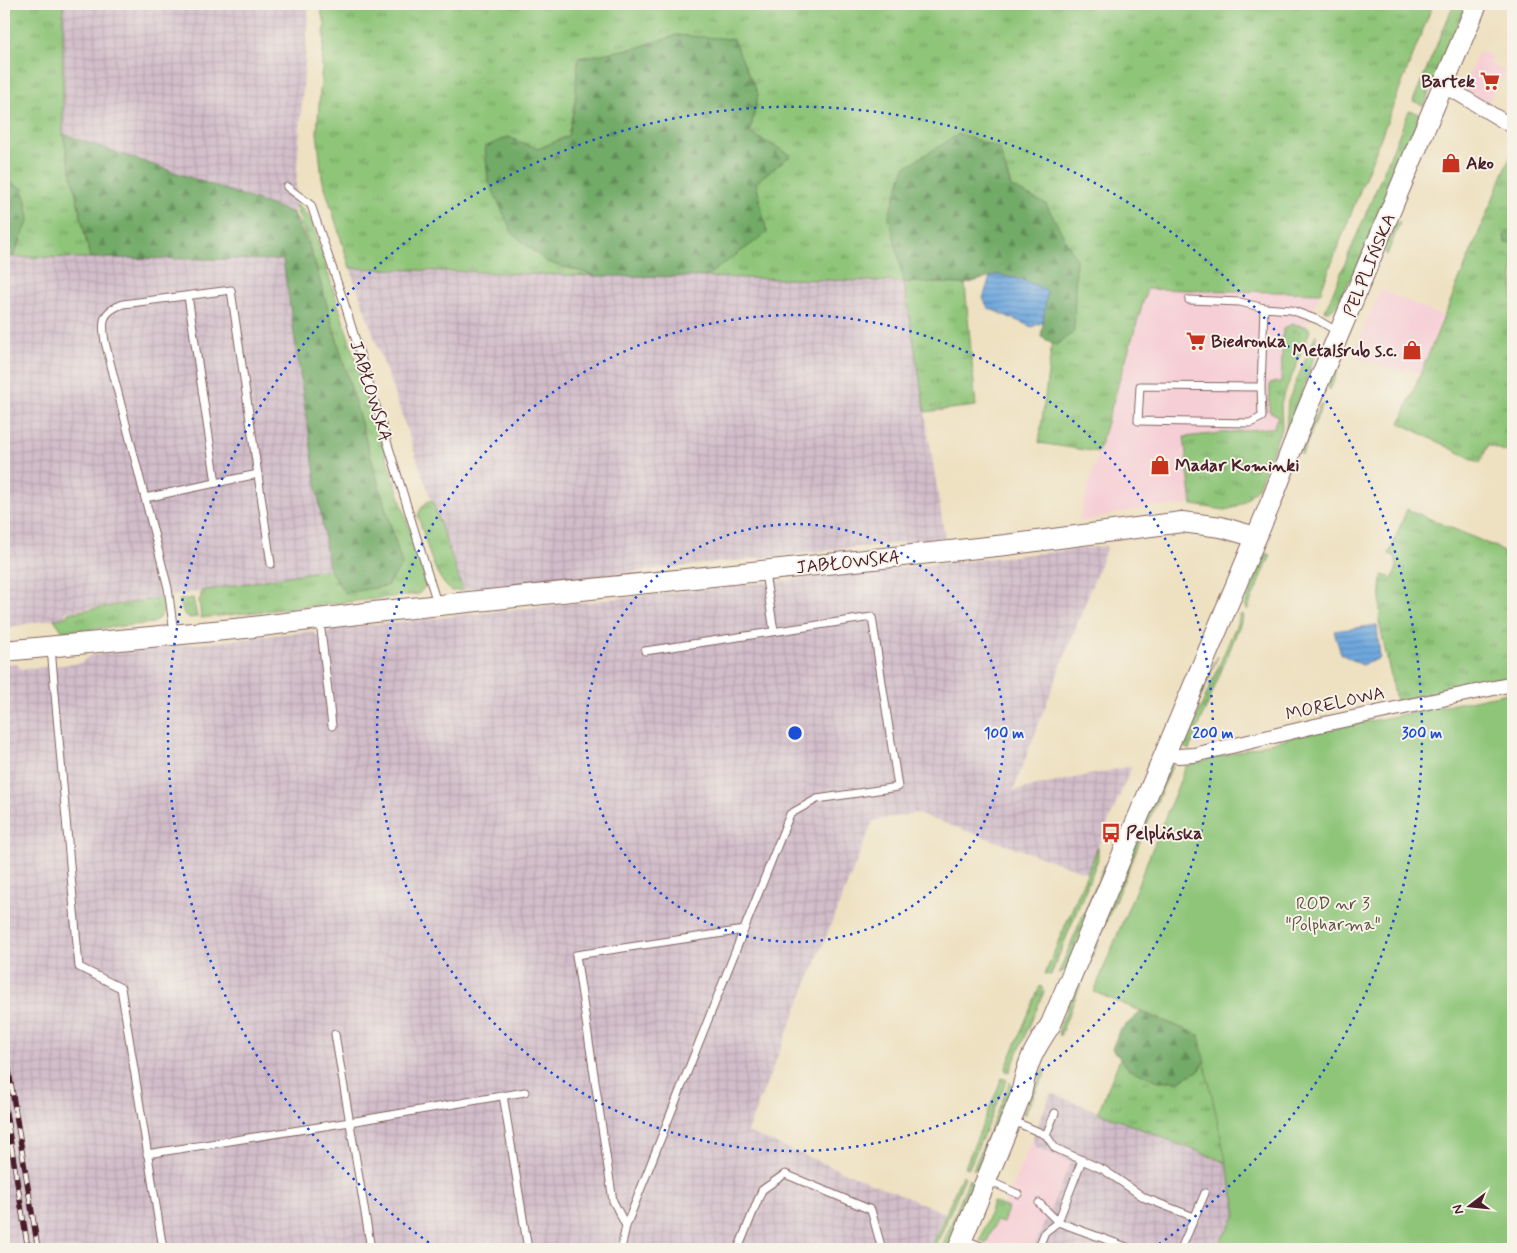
<svg xmlns="http://www.w3.org/2000/svg" width="1517" height="1253" font-family="Mynerve,sans-serif">
	<style>
		.built { fill: #f6cfd6 }
		.industrial { fill: url(#industrial-grid) }
		.grass { fill: url(#grass-tufts); stroke: #6c7252 }
		.forest { fill: url(#forest-firs); stroke: #5e644a }
		.garden { fill: #8ec578; stroke: #6c7252 }
		.water { fill: url(#water-rules); stroke: #5c6484 }
		.lines { fill: none; stroke-linecap: round; stroke-linejoin: round }
		.service-casing { stroke: #836360; stroke-width: 9 }
		.minor-casing { stroke: #836360; stroke-width: 16 }
		.secondary-casing { stroke: #836360; stroke-width: 22 }
		.service { stroke: #fff; stroke-width: 7 }
		.minor { stroke: #fff; stroke-width: 14 }
		.secondary { stroke: #fff; stroke-width: 20 }
		.rail-casing { stroke: #4a1f2b; stroke-width: 5.5 }
		.rail { stroke: #f7f3e8; stroke-width: 4; stroke-dasharray: 11; stroke-linecap: butt }
		.ring { fill: none; stroke: #1d4ed8; stroke-width: 2.5; stroke-dasharray: 2.5 5 }
		.labels { text-anchor: middle; stroke-width: 4; stroke-linejoin: round; paint-order: stroke }
		.poi-label { font-size: 18px; font-weight: bold; fill: #4a1f2b; stroke: #f7f3e8; text-anchor: start }
		.street-label { font-size: 18px; fill: #4a1f2b; stroke: #f7f3e8 }
		.park-label { font-size: 18px; fill: #5e5142; stroke: #f7f3e8 }
		.centre { fill: #1d4ed8; stroke: #f7f3e8; stroke-width: 2.5 }
		.ring-label { font-size: 15px; text-anchor: middle; font-weight: bold; fill: #1d4ed8; stroke: #f7f3e8; stroke-width: 4; stroke-linejoin: round; paint-order: stroke }
	</style>
	<defs>
		<pattern id="industrial-grid" width="8" height="8" patternUnits="userSpaceOnUse" patternTransform="scale(1.25)"><rect width="8" height="8" fill="#d1bdc9"/><path d="M0 4h8M4 0v8" fill="none" stroke="#b5a2ad"/></pattern>
		<pattern id="grass-tufts" width="24" height="20" patternUnits="userSpaceOnUse" patternTransform="scale(1.25)"><rect width="24" height="20" fill="#8ec578"/><path d="M3 7l-1-3M5 7V3M7 7l1-3M15 17l-1-3M17 17v-4M19 17l1-3" fill="none" stroke="#769f63"/></pattern>
		<pattern id="forest-firs" width="22" height="20" patternUnits="userSpaceOnUse" patternTransform="scale(1.25)"><rect width="22" height="20" fill="#72aa68"/><path d="M5 1l3.5 6h-7zM16 11l3.5 6h-7z" fill="#608a56"/></pattern>
		<pattern id="water-rules" width="6" height="5" patternUnits="userSpaceOnUse" patternTransform="scale(1.25)"><rect width="6" height="5" fill="#6ea8de"/><path d="M0 2.5h6" fill="none" stroke="#5c88b4"/></pattern>
	</defs>
	<rect width="100%" height="100%" fill="#f7f3e8"/>
	<filter id="ink" filterUnits="userSpaceOnUse"><feTurbulence type="fractalNoise" baseFrequency=".02" numOctaves="2"/><feDisplacementMap in="SourceGraphic" scale="10" xChannelSelector="R" yChannelSelector="G"/><feConvolveMatrix kernelMatrix="1 2 1 2 8 2 1 2 1" color-interpolation-filters="sRGB"/></filter>
	<filter id="wash" filterUnits="userSpaceOnUse"><feTurbulence type="fractalNoise" baseFrequency=".0096" numOctaves="4" result="noise"/><feDisplacementMap in="SourceGraphic" scale="20" xChannelSelector="R" yChannelSelector="G"/><feGaussianBlur stdDeviation="1.12" result="paint"/><feColorMatrix in="noise" values="0 0 0 0 0 0 0 0 0 0 0 0 0 0 0 0 0 1.4 0 .05"/><feComposite in="paint" operator="in"/></filter>
	<g filter="url(#wash)">
		<rect width="100%" height="100%" fill="#eee1c1"/>
		<!-- built -->
		<g class="built">
			<path d="M1479 51 1493 57 1489 64 1505 72 1487 103 1463 89Z"/>
			<path d="M1147 289 1320 293 1279 392 1282 427 1184 437 1192 505 1150 507 1078 522Z"/>
			<path d="M1380 289 1444 317 1420 374 1407 368 1406 371 1388 368 1353 356Z"/>
			<path d="M1033 1137 1035 1147 1071 1162 1033 1249H985Z"/>
		</g>
		<!-- industrial -->
		<g class="industrial">
			<path d="M63 4H309L294 213 63 134Z"/>
			<path d="M4 257 283 260 329 569 281 579 65 612 66 617 4 628Z"/>
			<path d="M350 268 904 282 945 538 463 590Z"/>
			<path d="M1107 546 1013 791 1132 766 1087 873 915 813 873 821 747 1132 945 1213 930 1249H4V665L17 664 21 669 53 666 81 663 89 656 312 631 317 636 327 635 332 629Z"/>
			<path d="M1051 1093 1227 1163 1237 1213 1216 1249H1033L1071 1162 1035 1147 1033 1137Z"/>
		</g>
		<!-- grass -->
		<g class="grass">
			<path d="M4 4H63V134L90 258 13 257 29 220 24 190 4 180Z"/>
			<path d="M318 4H1433L1320 293 1147 289 1098 452 1039 443 1052 342 1056 345 1046 204 1011 187 999 148 905 282 965 284 976 406 925 412 904 282 705 277 766 233 756 182 750 133 758 94 677 35 636 48 575 103 568 136 538 149 508 137 547 262 597 276 350 268 322 178 317 132 325 23Z"/>
			<path d="M1454 4H1464L1465 7 1424 106 1413 101Z"/>
			<path d="M1409 111 1421 114 1362 257 1336 306 1329 311H1325Z"/>
			<path d="M1513 150V454L1488 445 1480 463 1400 423Z"/>
			<path d="M295 205 300 207 311 220 425 577V586L419 594 201 618 199 600 201 597V591L329 569 345 593 402 565 313 257Z"/>
			<path d="M1397 222H1400L1387 255 1384 251 1385 246 1395 224Z"/>
			<path d="M1292 324 1308 327 1310 331 1281 403 1282 427 1258 487 1244 502 1233 508 1225 510 1192 505 1184 437 1276 427 1274 425 1278 416 1269 411 1270 384V383L1281 382 1283 329Z"/>
			<path d="M1316 334 1315 355 1285 438H1283L1286 430 1288 401Z"/>
			<path d="M1344 353 1330 390 1327 385 1340 356Z"/>
			<path d="M1323 403 1302 455 1300 452 1320 405Z"/>
			<path d="M432 500 463 590 451 591C432 575 426 539 418 516 420 509 425 501 432 500Z"/>
			<path d="M1407 509 1496 547 1513 559V677L1396 701 1379 621 1382 575 1393 578 1397 566 1395 556 1389 554Z"/>
			<path d="M1266 553 1271 555 1247 610 1244 607Z"/>
			<path d="M165 597C166 609 163 616 153 623L63 632 54 619 67 617 68 613Z"/>
			<path d="M193 598 197 617 190 618 184 614 179 600Z"/>
			<path d="M1241 614 1244 615 1189 750 1184 747Z"/>
			<path d="M1218 656 1181 744 1179 740 1203 684Z"/>
			<path d="M1173 764 1102 931 1100 929 1166 770Z"/>
			<path d="M1098 847V859L1051 975 1045 974Z"/>
			<path d="M1105 864 1102 881 1066 969 1060 973 1059 972Z"/>
			<path d="M1096 937H1100L1060 1036 1058 1031Z"/>
			<path d="M1040 986 1043 988 1044 992 1010 1071 1008 1072 1005 1070Z"/>
			<path d="M1120 1059 1130 1070H1200L1205 1060 1227 1163 1098 1112Z"/>
			<path d="M1044 1068 1045 1074 1024 1115 1023 1112Z"/>
			<path d="M1002 1078 1007 1080 969 1168 965 1167Z"/>
			<path d="M1010 1082 1014 1089 982 1167 973 1170Z"/>
			<path d="M962 1175 965 1177 935 1249H931Z"/>
			<path d="M969 1179 974 1183 949 1249H941Z"/>
			<path d="M993 1202 1008 1208 1003 1223 996 1221 986 1244 980 1241Z"/>
		</g>
		<!-- forest -->
		<g class="forest">
			<path d="M677 35 733 39 758 94 750 133 791 155 756 182 767 233 705 277 597 276 547 262 513 234 488 180 485 147 508 137 538 149 568 136 575 103 578 58 636 48Z"/>
			<path d="M63 134 294 213 313 257 402 565 387 586 345 593 329 569 283 260 90 258Z"/>
			<path d="M959 134 999 148 1011 187 1046 204 1076 259 1074 332 1056 345 1041 337 1047 291 997 275 965 284 904 282 889 215 905 167Z"/>
			<path d="M4 180 24 189 29 220 13 257H4Z"/>
			<path d="M1513 227V243H1505L1504 236Z"/>
			<path d="M1141 1012 1199 1035 1205 1060 1200 1070 1178 1081H1159L1130 1070 1112 1049 1119 1031Z"/>
		</g>
		<!-- garden -->
		<path class="garden" d="M1513 692V1249H1216L1237 1213 1199 1035 1094 992 1186 766 1292 737Z"/>
		<!-- water -->
		<g class="water">
			<path d="M997 275C1016 277 1030 282 1047 291L1043 322 1032 327 988 308 983 298 990 277Z"/>
			<path d="M1377 625 1380 658 1362 665 1341 654 1334 631Z"/>
		</g>
	</g>
	<g filter="url(#ink)">
		<g class="lines">
			<defs>
				<g id="service">
					<path d="M287 187 311 205 344 302 437 603"/>
					<path d="M188 296 216 483"/>
					<path d="M1189 300 1240 302 1264 308"/>
					<path d="M1261 387 1262 417 1250 423 1138 421 1140 386 1261 387 1264 308 1291 310 1318 320 1338 332"/>
					<path d="M145 498 258 474"/>
					<path d="M765 573 774 631"/>
					<path d="M320 621 332 726"/>
					<path d="M174 633 168 588 105 342C102 321 101 312 123 304L231 290 271 564"/>
					<path d="M51 648 79 967 121 988 163 1249"/>
					<path d="M335 1034 371 1249"/>
					<path d="M503 1095 528 1249"/>
					<path d="M1013 1121 1046 1135 1055 1148 1104 1170 1145 1198 1194 1217"/>
					<path d="M1046 1135 1055 1113"/>
					<path d="M147 1154 350 1122 525 1092"/>
					<path d="M987 1180 1018 1194"/>
					<path d="M1039 1203 1058 1222 1132 1249"/>
					<path d="M626 1226 613 1201 576 955 744 930"/>
					<path d="M963 1239 988 1249"/>
					<path d="M621 1249 626 1226 790 814 817 799 898 787 872 617 645 651"/>
					<path d="M738 1249 762 1190 785 1174 871 1210 881 1246 880 1249"/>
					<path d="M1038 1249 1045 1232 1058 1222 1082 1160"/>
					<path d="M1181 1249 1205 1193"/>
				</g>
				<g id="minor">
					<path d="M1443 87 1457 93 1513 127"/>
					<path d="M1165 753 1178 756 1194 755 1315 726 1513 684"/>
				</g>
				<g id="secondary">
					<path d="M4 651 245 628 374 612 1006 545 1182 522 1221 527 1256 537"/>
					<path d="M958 1249 1021 1095C1027 1062 1033 1051 1051 1024L1271 502 1304 417 1477 4"/>
				</g>
			</defs>
			<!-- service casing -->
			<use href="#service" class="service-casing"/>
			<!-- minor casing -->
			<use href="#minor" class="minor-casing"/>
			<!-- secondary casing -->
			<use href="#secondary" class="secondary-casing"/>
			<!-- service -->
			<use href="#service" class="service"/>
			<!-- minor -->
			<use href="#minor" class="minor"/>
			<!-- secondary -->
			<use href="#secondary" class="secondary"/>
			<defs>
				<g id="rail">
					<path d="M4 1041 38 1249"/>
					<path d="M4 1101 28 1249"/>
				</g>
			</defs>
			<!-- rail casing -->
			<use href="#rail" class="rail-casing"/>
			<!-- rail -->
			<use href="#rail" class="rail"/>
		</g>
	</g>
	<!-- distance rings -->
	<g class="ring">
		<circle cx="795" cy="733" r="209"/>
		<circle cx="795" cy="733" r="418"/>
		<path d="M435 1247A627 627 0 1 1 1155 1247"/>
	</g>
	<!-- icons -->
	<defs>
		<symbol id="supermarket-bare" viewBox="-9 -9 18 18"><path d="M-6-5.5h2.5l.6 2H6L4.5 2H-2.5L-4.4-4H-6ZM-1.5 3.2a1.3 1.3 0 1 0 .1 0ZM3 3.2a1.3 1.3 0 1 0 .1 0Z" fill="#c8321e" stroke="#f7f3e8" stroke-width="2.5" paint-order="stroke"/></symbol>
		<symbol id="shop-bare" viewBox="-9 -9 18 18"><path d="M-5-2.5h2.3a2.7 3.5 0 0 1 5.4 0H5L5.5 6h-11ZM-1.5-2.5h3a1.5 2.3 0 0 0-3 0Z" fill="#c8321e" stroke="#f7f3e8" stroke-width="2.5" paint-order="stroke"/></symbol>
		<symbol id="bus-bare" viewBox="-9 -9 18 18"><path d="M-5-6H5V4H4V6H2V4H-2V6H-4V4H-5ZM-3.5-4V0h7V-4ZM-3.5 1.2v1.5H-2V1.2ZM2 1.2v1.5H3.5V1.2Z" fill="#c8321e" stroke="#f7f3e8" stroke-width="2.5" paint-order="stroke"/></symbol>
	</defs>
	<g fill-rule="evenodd">
		<use href="#supermarket-bare" x="1476" y="67" width="28" height="28"/>
		<use href="#shop-bare" x="1437" y="149" width="28" height="28"/>
		<use href="#supermarket-bare" x="1182" y="327" width="28" height="28"/>
		<use href="#shop-bare" x="1398" y="336" width="28" height="28"/>
		<use href="#shop-bare" x="1146" y="451" width="28" height="28"/>
		<use href="#bus-bare" x="1097" y="819" width="28" height="28"/>
	</g>
	<g class="labels">
		<!-- poi labels -->
		<g class="poi-label">
			<text x="1475" y="87" text-anchor="end">Bartek</text>
			<text x="1466" y="169">Ako</text>
			<text x="1211" y="347">Biedronka</text>
			<text x="1397" y="356" text-anchor="end">Metalśrub s.c.</text>
			<text x="1175" y="471">Madar Kominki</text>
			<text x="1126" y="839">Pelplińska</text>
		</g>
		<!-- street labels -->
		<g class="street-label">
			<text transform="translate(1369 265) rotate(-68)" y="6">PELPLIŃSKA</text>
			<text transform="translate(371 391) rotate(73)" y="6">JABŁOWSKA</text>
			<text transform="translate(848 562) rotate(-6)" y="6">JABŁOWSKA</text>
			<text transform="translate(1335 703) rotate(-13)" y="6">MORELOWA</text>
		</g>
		<!-- park labels -->
		<g class="park-label">
			<text x="1333" y="909">ROD nr 3<tspan x="1333" dy="21">"Polpharma"</tspan></text>
		</g>
	</g>
	<circle cx="795" cy="733" r="8" class="centre"/>
	<g class="ring-label">
		<text x="1004" y="738">100 m</text>
		<text x="1213" y="738">200 m</text>
		<text x="1422" y="738">300 m</text>
	</g>
	<!-- margin -->
	<rect width="1517" height="1253" fill="none" stroke="#f7f3e8" stroke-width="20"/>
	<!-- north arrow -->
	<g transform="translate(1470 1206) rotate(254)" stroke="#f7f3e8" stroke-width="4" paint-order="stroke">
	<path d="M0-4L9 19L0 12L-9 19Z" fill="#4a1f2b"/>
	<text y="-8" font-size="14" font-weight="bold" text-anchor="middle" fill="#4a1f2b">N</text>
	</g>
</svg>
